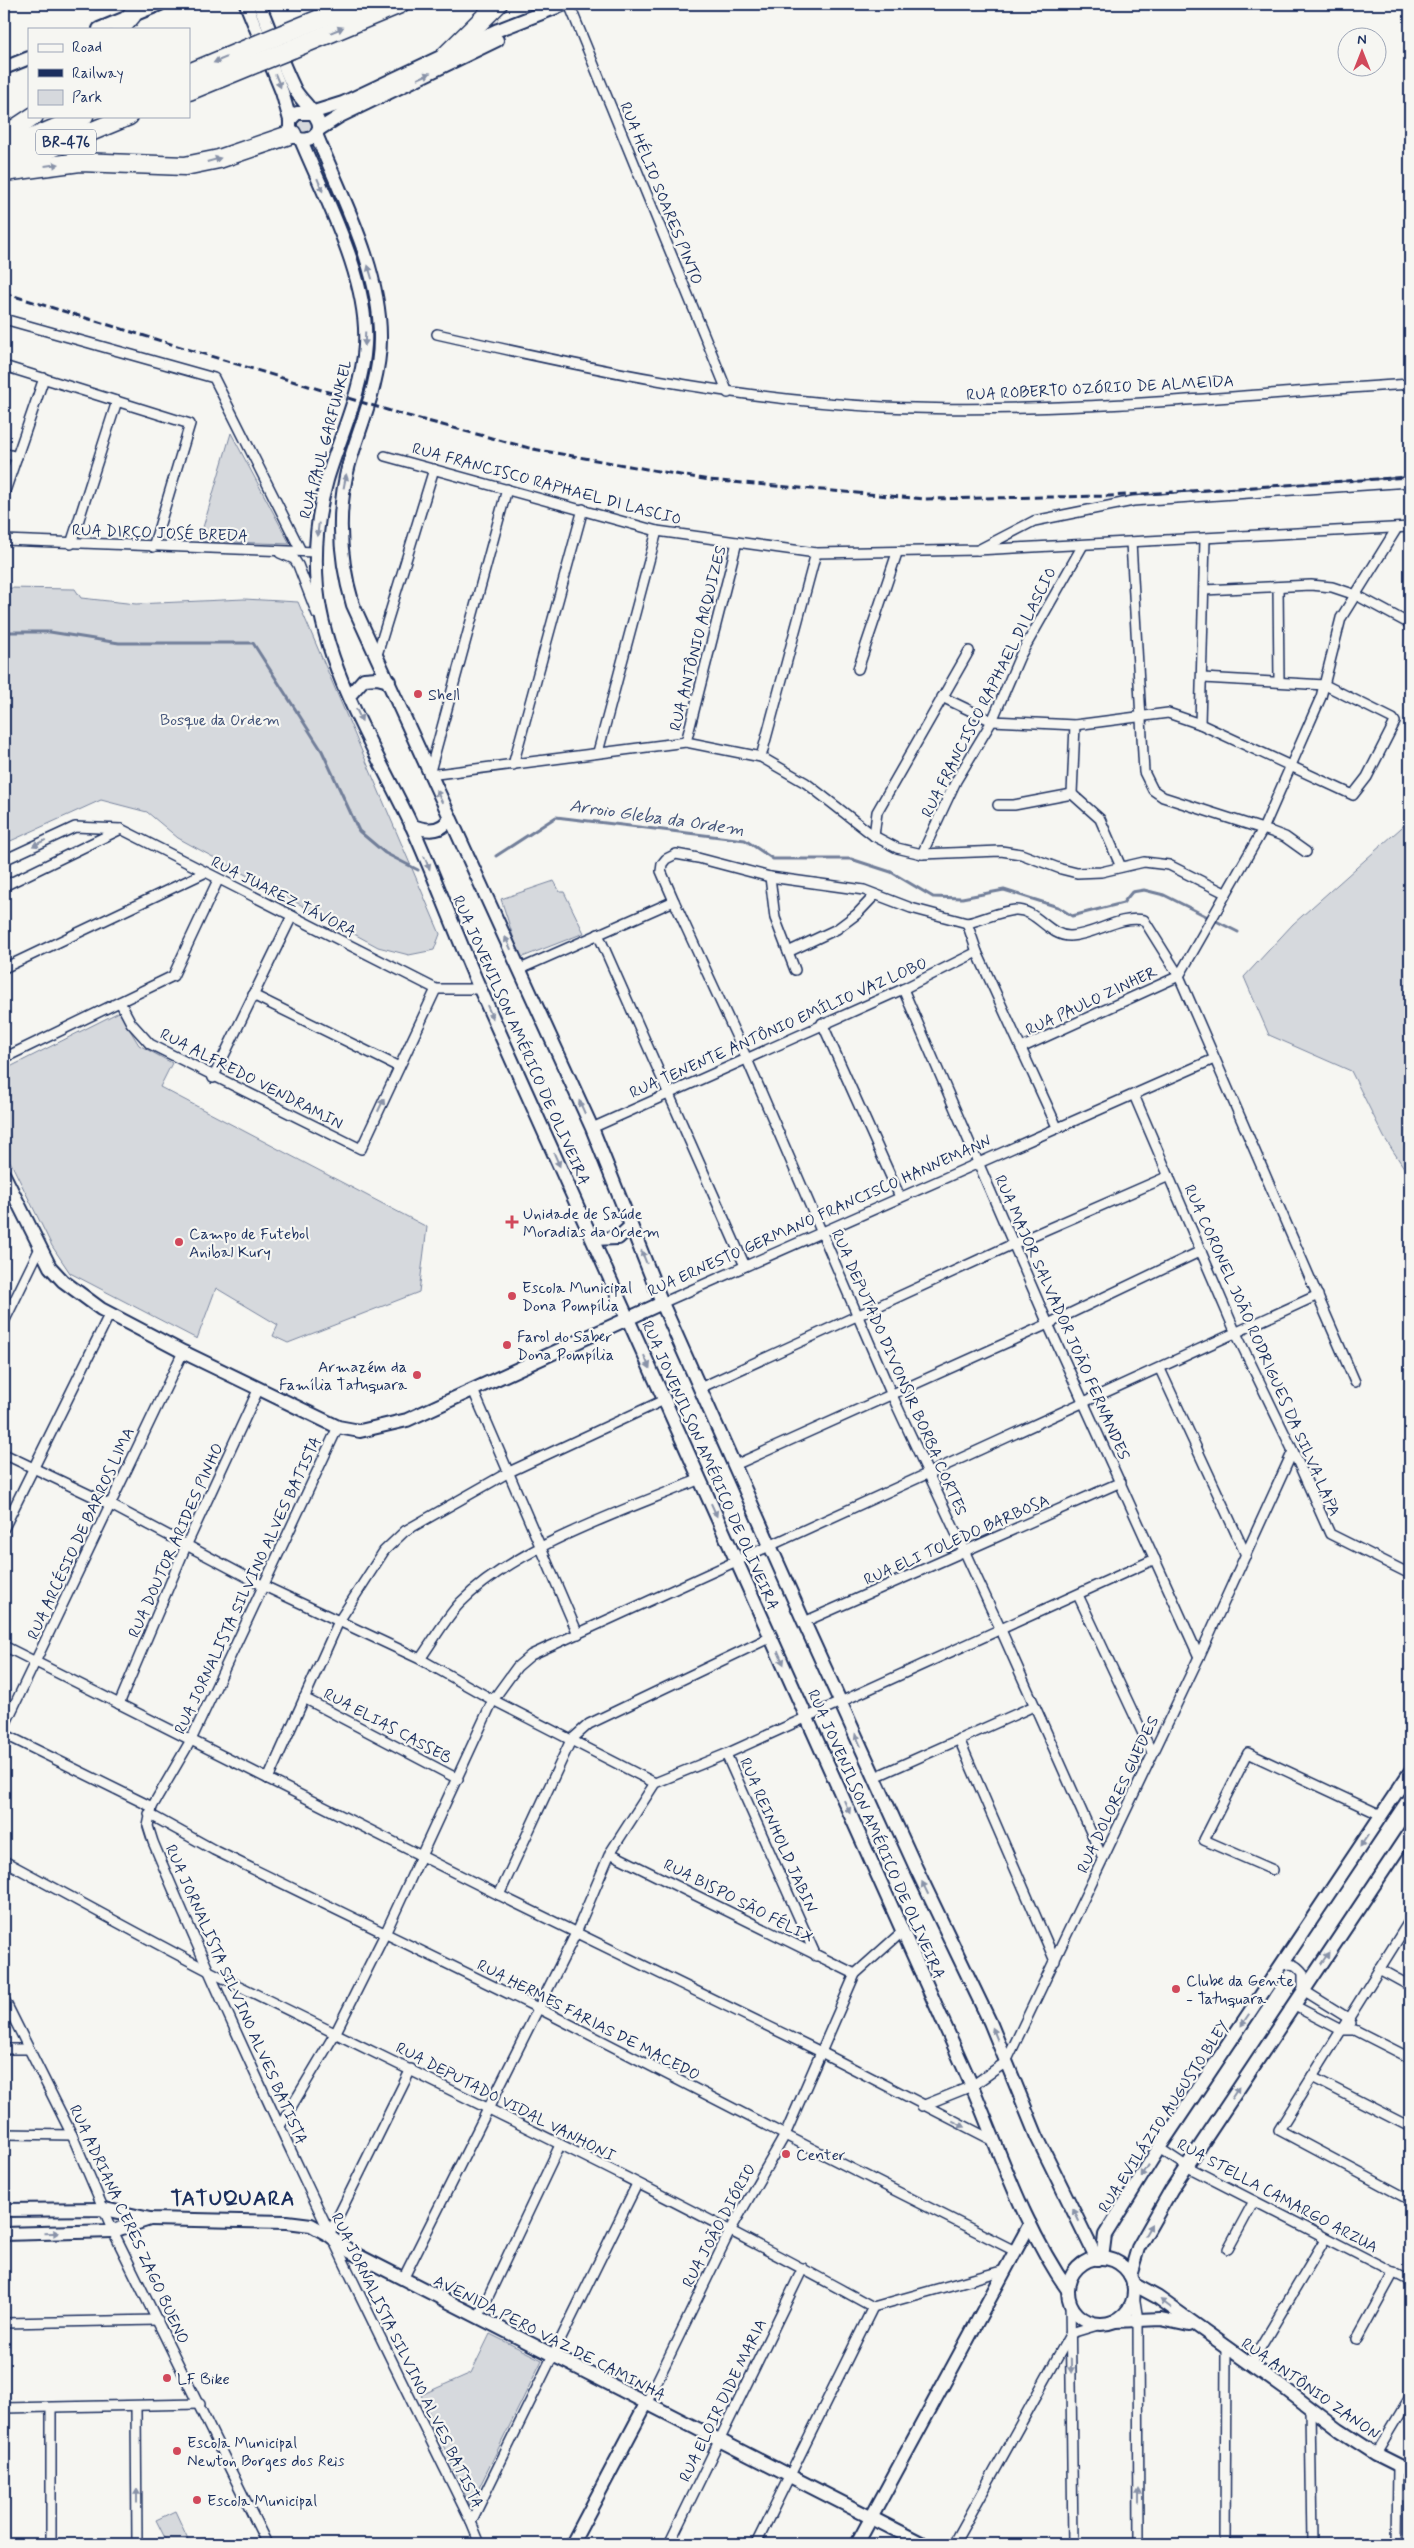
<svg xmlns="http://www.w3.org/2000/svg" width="1414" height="2548" font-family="Mynerve,sans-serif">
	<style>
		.green { fill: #d6d9dd; stroke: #78849e }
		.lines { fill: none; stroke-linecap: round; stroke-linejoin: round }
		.stream { stroke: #717e99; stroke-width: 3 }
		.street-casing { stroke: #1b2f5e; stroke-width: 12 }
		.secondary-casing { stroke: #1b2f5e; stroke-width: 16 }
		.highway-casing { stroke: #1b2f5e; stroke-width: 21 }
		.street { stroke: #f6f6f2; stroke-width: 9 }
		.secondary { stroke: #f6f6f2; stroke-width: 12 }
		.highway { stroke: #f6f6f2; stroke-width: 18 }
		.rail { stroke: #1b2f5e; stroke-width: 3; stroke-dasharray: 8 4; stroke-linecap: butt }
		.highway-bridge-casing { stroke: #1b2f5e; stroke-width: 21; stroke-linecap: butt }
		.highway-bridge { stroke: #f6f6f2; stroke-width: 18 }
		.oneway { fill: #8892a8 }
		.poi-dot { fill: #d1495b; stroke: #f6f6f2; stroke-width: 2 }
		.labels { text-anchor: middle; stroke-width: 4.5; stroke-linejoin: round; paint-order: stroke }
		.shield { fill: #f6f6f2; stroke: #5d6b8a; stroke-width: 1 }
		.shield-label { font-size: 15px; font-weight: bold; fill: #1b2f5e }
		.street-label { font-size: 16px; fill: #1b2f5e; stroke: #f6f6f2 }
		.poi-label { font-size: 16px; fill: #1b2f5e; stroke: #f6f6f2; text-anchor: start }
		.park-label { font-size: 16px; fill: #405177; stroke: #f6f6f2 }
		.water-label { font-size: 18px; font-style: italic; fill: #46567b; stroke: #f6f6f2 }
		.district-label { font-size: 21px; font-weight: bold; letter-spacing: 1px; fill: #1b2f5e; stroke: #f6f6f2 }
	</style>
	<rect width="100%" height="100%" fill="#f6f6f2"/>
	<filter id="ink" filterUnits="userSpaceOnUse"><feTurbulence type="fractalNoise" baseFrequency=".02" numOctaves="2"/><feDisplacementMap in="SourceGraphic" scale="10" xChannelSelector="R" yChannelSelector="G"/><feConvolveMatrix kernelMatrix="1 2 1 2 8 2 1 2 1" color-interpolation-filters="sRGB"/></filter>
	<g filter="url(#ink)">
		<!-- green -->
		<g class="green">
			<circle cx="304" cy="126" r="8"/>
			<path d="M231 433 290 544 199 541Z"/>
			<path d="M4 588 75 589 81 598 136 604 244 599 298 602 440 934 434 950 409 955 378 947 178 838 147 812 101 800 4 844Z"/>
			<path d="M1410 820V1177L1384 1137 1351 1071 1269 1035 1244 977 1293 924Z"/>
			<path d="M554 881 560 892H564L584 933 520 958 501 899Z"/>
			<path d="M119 1012 139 1045 172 1063 160 1087 427 1227 419 1292 288 1343 273 1336 278 1325 216 1288 197 1339 70 1273 52 1246 4 1149V1070Z"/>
			<path d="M490 2334 542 2360 470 2506 421 2395 471 2373Z"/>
			<path d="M175 2511 188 2539 177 2544H168L156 2520Z"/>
		</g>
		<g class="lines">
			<!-- stream -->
			<g class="stream">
				<path d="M4 632H50L119 643H253L322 751 359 831 385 853 418 870"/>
				<path d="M496 856 556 817 745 840 773 859H851L891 872 933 897 962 898 1004 890 1058 907 1072 916 1123 903 1132 892 1144 890 1164 895 1238 932"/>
			</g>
			<defs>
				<g id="street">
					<path d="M569 4 728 393"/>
					<path d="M4 319 214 378 301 551"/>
					<path d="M437 334C587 368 729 399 884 407 1059 415 1235 395 1410 384"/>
					<path d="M4 366 190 424 153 547"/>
					<path d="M4 453 17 457"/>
					<path d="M385 456 657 531 816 553 977 550 1410 527"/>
					<path d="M507 489 429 775 686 742 761 757 806 783 874 836 897 848 922 854 1001 851 1021 854 1061 869 1077 873 1101 872 1144 862 1169 865 1225 893"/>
					<path d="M4 494 44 378"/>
					<path d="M4 540 316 552"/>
					<path d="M1131 542 1144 772 1153 790 1163 797 1272 832 1285 837 1306 852"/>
					<path d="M71 544 117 401"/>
					<path d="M978 550 1034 521 1133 501 1410 482"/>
					<path d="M280 553 294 559 298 565 317 614"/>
					<path d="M1278 587 1279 680"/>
					<path d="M1204 590 1311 585 1332 587 1356 595 1410 624"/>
					<path d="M376 658 434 469"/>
					<path d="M858 669 897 553"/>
					<path d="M942 697 992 721 1075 725 1168 713 1200 724 1353 795 1367 777 1395 722 1393 719 1325 685 1203 678"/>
					<path d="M1200 724 1205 539"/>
					<path d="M686 742 737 542"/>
					<path d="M598 752 657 531"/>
					<path d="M761 757 816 553"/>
					<path d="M513 765 583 509"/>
					<path d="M1072 794 1075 725"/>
					<path d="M998 805H1014L1072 794 1100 819 1121 867"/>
					<path d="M874 836 877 812 969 651"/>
					<path d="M922 854 956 781 992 721 1020 656 1083 545"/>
					<path d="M4 860 75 827 121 829 436 989H480"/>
					<path d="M770 877 775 918 795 970"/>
					<path d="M4 886 121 829"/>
					<path d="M967 923 911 908 864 890 770 877 698 858 676 854 666 859 662 864 661 871 674 901 746 1057 891 1393 1001 1630 1102 1857"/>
					<path d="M598 934 745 1266"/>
					<path d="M788 952 837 929 857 914 875 895"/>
					<path d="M4 968 204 873"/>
					<path d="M520 969 674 901"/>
					<path d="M903 989 1048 1324 1199 1657"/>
					<path d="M253 995 399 1067"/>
					<path d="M120 1002 131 1023 150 1044 361 1149 436 989"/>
					<path d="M822 1023 900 1197"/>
					<path d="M1021 1048 1179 976 1263 829 1321 697 1341 618 1397 528"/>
					<path d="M4 1058 173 976 218 880"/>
					<path d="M213 1078 292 916"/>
					<path d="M1134 1095 1235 1331 1293 1451 1330 1534 1410 1574"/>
					<path d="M1057 1127 977 952 967 923C982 920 1000 911 1015 910 1037 909 1048 936 1070 936 1096 935 1118 915 1144 920L1179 976 1355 1382"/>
					<path d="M592 1128 903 989 977 952"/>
					<path d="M662 1303 1214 1059"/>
					<path d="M4 1322 40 1248"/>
					<path d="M1160 1369 1246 1555"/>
					<path d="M700 1388 1013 1244 1169 1176"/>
					<path d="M473 1390 578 1634"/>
					<path d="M338 1427 191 1740 152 1807 148 1826 153 1842C250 2073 360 2297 471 2522L480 2544"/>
					<path d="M4 1454 109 1504 262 1585 420 1659 493 1700 655 1783"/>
					<path d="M735 1465 1048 1324 1201 1251"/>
					<path d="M4 1528 110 1313"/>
					<path d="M1078 1595 1152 1753"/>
					<path d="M804 1622 1121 1482"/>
					<path d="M4 1646 499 1895 821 2052 996 2142"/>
					<path d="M420 1659C433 1641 445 1619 460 1603 518 1545 624 1511 700 1479"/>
					<path d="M304 1698 458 1779"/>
					<path d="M119 1704 186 1546 259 1388"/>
					<path d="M4 1727 183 1352"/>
					<path d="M4 1734 152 1807"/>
					<path d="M959 1739 1055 1961"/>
					<path d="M726 1754 816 1956"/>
					<path d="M875 1777 1034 1706"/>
					<path d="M268 1779 339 1621 384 1551 405 1531 509 1472 664 1400"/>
					<path d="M149 1814 214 1850 538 2008 785 2135 1015 2251"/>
					<path d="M610 1853 855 1974"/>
					<path d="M4 1861C72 1897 139 1935 207 1970 430 2081 655 2187 873 2307L1005 2270"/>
					<path d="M1273 1870 1204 1840 1248 1753 1381 1815"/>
					<path d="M499 1895 571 1740 589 1724 771 1637"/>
					<path d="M1410 1920 1279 2130 1410 2200"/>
					<path d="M1282 1965C1292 1963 1296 1964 1303 1973V1990L1348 2018 1351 2023"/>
					<path d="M1379 1969 1410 1986"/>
					<path d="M4 1999 72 2135 113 2231 267 2544"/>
					<path d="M1293 2005 1341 2030H1355L1410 2058"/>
					<path d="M4 2049H29"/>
					<path d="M1312 2077 1410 2127"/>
					<path d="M922 2106 972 2086 1006 2062 1199 1657 1293 1451"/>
					<path d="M280 2126 336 2032 385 1934 493 1700 517 1667 531 1655 1318 1295"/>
					<path d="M4 2134 72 2135"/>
					<path d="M1159 2148 1186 2166 1410 2281"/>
					<path d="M329 2235 411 2069"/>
					<path d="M1228 2249 1254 2201"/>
					<path d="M403 2279 576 1933 610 1853 655 1783 726 1754 1155 1559"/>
					<path d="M1134 2295 1138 2320 1139 2544"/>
					<path d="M1070 2300 1073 2544"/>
					<path d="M478 2318 560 2145"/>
					<path d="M4 2323 158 2320"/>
					<path d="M1357 2339 1394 2272"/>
					<path d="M1250 2365 1325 2239"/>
					<path d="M646 2404 730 2231 785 2135 855 1974 903 1931"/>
					<path d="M136 2407 137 2544"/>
					<path d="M4 2408 200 2404"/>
					<path d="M51 2408V2544"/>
					<path d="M1310 2408 1312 2544"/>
					<path d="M1376 2454 1410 2397"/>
					<path d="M471 2522 637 2184"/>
					<path d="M669 2544 803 2268"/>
					<path d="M756 2544 873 2307"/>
					<path d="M954 2544 1071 2333 1101 2324"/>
					<path d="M1225 2544 1226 2348"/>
					<path d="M1397 2544 1398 2465"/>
				</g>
				<g id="secondary">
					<path d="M246 4 282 92 290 120"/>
					<path d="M259 4C271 32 281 62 295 90 301 100 314 111 318 121 324 138 299 148 290 130V120L297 113H311L343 103 498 30 565 4"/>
					<path d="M99 29 160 4"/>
					<path d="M4 68 29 58"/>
					<path d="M318 130 340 116 497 40"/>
					<path d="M316 134C342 198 381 269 380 339 380 382 361 423 349 464 336 512 339 558 353 605L592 1128 662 1303 804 1622 916 1868 990 2022 1037 2137 1097 2259"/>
					<path d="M301 140C326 200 369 279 365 345 362 392 340 436 327 480 317 515 314 552 317 588 325 669 375 749 410 822 435 877 456 934 480 989L972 2086C1001 2155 1025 2229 1068 2290"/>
					<path d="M349 696 364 679 377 678 389 681"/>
					<path d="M411 825C425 831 442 834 450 817"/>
					<path d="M4 1175 50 1267 63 1281 101 1309 183 1352 338 1427 360 1431 407 1420 662 1303"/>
					<path d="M593 1239 618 1238 631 1226"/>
					<path d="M4 2210 105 2209 150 2219 287 2222 311 2225 329 2235 351 2252 923 2544"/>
					<path d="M4 2234 113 2231 150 2219"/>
					<path d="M1102 2258 1105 2235 1159 2148 1410 1772"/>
					<circle cx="1101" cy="2291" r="33"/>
					<path d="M1130 2275 1138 2248 1171 2190 1410 1831"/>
					<path d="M1133 2284 1157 2297 1284 2388 1339 2430 1376 2454 1410 2471"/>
					<path d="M1115 2321 1161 2319 1189 2325"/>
					<path d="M572 2544 646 2404"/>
					<path d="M857 2544 1030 2224"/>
				</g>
				<g id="highway">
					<path d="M120 29 132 15"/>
					<path d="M285 33 356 4"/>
					<path d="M292 49 400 4"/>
					<path d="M446 55 498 4"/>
					<path d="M189 73 251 47"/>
					<path d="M189 91 257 63"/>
					<path d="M4 136 34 116"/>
					<path d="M4 150 84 116"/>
					<path d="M13 164 129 116"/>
					<path d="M4 172 80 162 185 166 219 159 292 134"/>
				</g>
			</defs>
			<!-- street casing -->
			<use href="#street" class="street-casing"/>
			<!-- secondary casing -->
			<use href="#secondary" class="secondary-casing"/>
			<!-- highway casing -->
			<use href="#highway" class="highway-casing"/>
			<!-- street -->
			<use href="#street" class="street"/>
			<!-- secondary -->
			<use href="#secondary" class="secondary"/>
			<!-- highway -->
			<use href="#highway" class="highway"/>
			<!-- rail -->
			<path class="rail" d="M4 293 397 413 533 449 709 480 924 499 1110 496 1410 477"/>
			<defs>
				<g id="highway-bridge">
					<path d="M251 47 285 33"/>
					<path d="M257 63 292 49"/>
				</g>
			</defs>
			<!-- highway-bridge casing -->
			<use href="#highway-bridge" class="highway-bridge-casing"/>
			<!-- highway-bridge -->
			<use href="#highway-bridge" class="highway-bridge"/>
		</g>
		<!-- one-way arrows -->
		<defs><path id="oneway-solid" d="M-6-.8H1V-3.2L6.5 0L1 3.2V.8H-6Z" transform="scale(1.25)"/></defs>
		<g class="oneway">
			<use href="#oneway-solid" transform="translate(337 30) rotate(-23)"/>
			<use href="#oneway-solid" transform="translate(220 60) rotate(157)"/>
			<use href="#oneway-solid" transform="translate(424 76) rotate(-25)"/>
			<use href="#oneway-solid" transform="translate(278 81) rotate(68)"/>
			<use href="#oneway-solid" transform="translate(214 160) rotate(-16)"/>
			<use href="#oneway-solid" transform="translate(52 165) rotate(-7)"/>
			<use href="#oneway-solid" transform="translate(320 185) rotate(68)"/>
			<use href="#oneway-solid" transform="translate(370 272) rotate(-107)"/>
			<use href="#oneway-solid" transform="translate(365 339) rotate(92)"/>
			<use href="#oneway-solid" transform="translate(345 481) rotate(-79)"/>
			<use href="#oneway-solid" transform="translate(318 530) rotate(96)"/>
			<use href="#oneway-solid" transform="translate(359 715) rotate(65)"/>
			<use href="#oneway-solid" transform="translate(439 796) rotate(-116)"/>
			<use href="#oneway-solid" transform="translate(39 843) rotate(155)"/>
			<use href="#oneway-solid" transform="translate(427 863) rotate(67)"/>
			<use href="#oneway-solid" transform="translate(508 943) rotate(-115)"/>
			<use href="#oneway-solid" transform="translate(490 1012) rotate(66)"/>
			<use href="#oneway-solid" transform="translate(381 1105) rotate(-65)"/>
			<use href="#oneway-solid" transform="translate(582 1107) rotate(-114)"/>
			<use href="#oneway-solid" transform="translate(557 1160) rotate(66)"/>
			<use href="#oneway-solid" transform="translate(644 1257) rotate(-112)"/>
			<use href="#oneway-solid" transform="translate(647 1362) rotate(66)"/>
			<use href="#oneway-solid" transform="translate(714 1510) rotate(66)"/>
			<use href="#oneway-solid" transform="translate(781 1658) rotate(66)"/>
			<use href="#oneway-solid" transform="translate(858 1740) rotate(-114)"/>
			<use href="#oneway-solid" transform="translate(847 1807) rotate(66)"/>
			<use href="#oneway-solid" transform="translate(1364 1841) rotate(124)"/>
			<use href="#oneway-solid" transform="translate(925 1888) rotate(-116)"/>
			<use href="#oneway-solid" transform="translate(1325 1958) rotate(-56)"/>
			<use href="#oneway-solid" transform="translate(1245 2020) rotate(124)"/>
			<use href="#oneway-solid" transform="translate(995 2034) rotate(-112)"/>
			<use href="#oneway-solid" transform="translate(1235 2093) rotate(-57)"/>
			<use href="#oneway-solid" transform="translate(959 2124) rotate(26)"/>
			<use href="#oneway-solid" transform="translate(1145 2171) rotate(122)"/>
			<use href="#oneway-solid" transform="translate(1076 2215) rotate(-116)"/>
			<use href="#oneway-solid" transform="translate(1148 2230) rotate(-61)"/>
			<use href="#oneway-solid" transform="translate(52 2233) rotate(-2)"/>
			<use href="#oneway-solid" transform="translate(1166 2304) rotate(-143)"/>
			<use href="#oneway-solid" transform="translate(1071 2366) rotate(89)"/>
			<use href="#oneway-solid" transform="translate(137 2496) rotate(-90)"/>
			<use href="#oneway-solid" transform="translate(1139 2496) rotate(-90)"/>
		</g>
	</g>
	<!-- markers -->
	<g class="poi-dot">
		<circle cx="418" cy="694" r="5"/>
		<path d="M509.5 1214.5h5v5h5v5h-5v5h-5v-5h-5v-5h5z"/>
		<circle cx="179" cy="1242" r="5"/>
		<circle cx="512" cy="1296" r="5"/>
		<circle cx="507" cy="1345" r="5"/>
		<circle cx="417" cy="1375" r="5"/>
		<circle cx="1176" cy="1989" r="5"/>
		<circle cx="786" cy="2154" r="5"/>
		<circle cx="167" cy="2378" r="5"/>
		<circle cx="177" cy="2451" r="5"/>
		<circle cx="197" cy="2500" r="5"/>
	</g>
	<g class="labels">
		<!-- shield labels -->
		<rect class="shield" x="36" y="129.5" width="60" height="25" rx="4"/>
		<g class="shield-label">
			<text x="66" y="147">BR-476</text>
		</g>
		<!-- street labels -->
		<g class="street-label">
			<text transform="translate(662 193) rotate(68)" y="6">RUA HÉLIO SOARES PINTO</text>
			<text transform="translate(1100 387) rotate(-3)" y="6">RUA ROBERTO OZÓRIO DE ALMEIDA</text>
			<text transform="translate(325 439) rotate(-75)" y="6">RUA PAUL GARFUNKEL</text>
			<text transform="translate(547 483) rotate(15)" y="6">RUA FRANCISCO RAPHAEL DI LASCIO</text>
			<text transform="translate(160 532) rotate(2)" y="6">RUA DIRÇO JOSÉ BREDA</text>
			<text transform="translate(697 638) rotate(-76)" y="6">RUA ANTÔNIO ARQUIZES</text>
			<text transform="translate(988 692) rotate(-63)" y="6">RUA FRANCISCO RAPHAEL DI LASCIO</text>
			<text transform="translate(284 896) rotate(27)" y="6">RUA JUAREZ TÁVORA</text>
			<text transform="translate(1091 1000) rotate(-25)" y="6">RUA PAULO ZINHER</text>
			<text transform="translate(778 1027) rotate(-24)" y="6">RUA TENENTE ANTÔNIO EMÍLIO VAZ LOBO</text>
			<text transform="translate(522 1040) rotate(66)" y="6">RUA JOVENILSON AMÉRICO DE OLIVEIRA</text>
			<text transform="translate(252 1078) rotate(27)" y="6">RUA ALFREDO VENDRAMIN</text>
			<text transform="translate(819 1215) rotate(-24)" y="6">RUA ERNESTO GERMANO FRANCISCO HANNEMANN</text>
			<text transform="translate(1063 1317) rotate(66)" y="6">RUA MAJOR SALVADOR JOÃO FERNANDES</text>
			<text transform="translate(1263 1350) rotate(66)" y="6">RUA CORONEL JOÃO RODRIGUES DA SILVA LAPA</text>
			<text transform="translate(900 1372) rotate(66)" y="6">RUA DEPUTADO DIVONSIR BORBA CORTES</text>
			<text transform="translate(711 1465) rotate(66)" y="6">RUA JOVENILSON AMÉRICO DE OLIVEIRA</text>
			<text transform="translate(80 1533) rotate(-65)" y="6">RUA ARCÉSIO DE BARROS LIMA</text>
			<text transform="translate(956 1539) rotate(-24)" y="6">RUA ELI TOLEDO BARBOSA</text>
			<text transform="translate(175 1540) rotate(-66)" y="6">RUA DOUTOR ARIDES PINHO</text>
			<text transform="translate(247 1585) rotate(-65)" y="6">RUA JORNALISTA SILVINO ALVES BATISTA</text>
			<text transform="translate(388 1725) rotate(28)" y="6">RUA ELIAS CASSEB</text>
			<text transform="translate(1117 1794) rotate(-65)" y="6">RUA DOLORES GUEDES</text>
			<text transform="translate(877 1834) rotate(66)" y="6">RUA JOVENILSON AMÉRICO DE OLIVEIRA</text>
			<text transform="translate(779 1835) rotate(66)" y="6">RUA REINHOLD JABIN</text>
			<text transform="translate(739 1900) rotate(27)" y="6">RUA BISPO SÃO FÉLIX</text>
			<text transform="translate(237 1994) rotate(66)" y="6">RUA JORNALISTA SILVINO ALVES BATISTA</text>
			<text transform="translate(589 2019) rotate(27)" y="6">RUA HERMES FARIAS DE MACEDO</text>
			<text transform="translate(506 2101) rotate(27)" y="6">RUA DEPUTADO VIDAL VANHONI</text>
			<text transform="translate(1163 2116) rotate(-57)" y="6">RUA EVILÁZIO AUGUSTO BLEY</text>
			<text transform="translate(1278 2195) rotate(28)" y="6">RUA STELLA CAMARGO ARZUA</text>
			<text transform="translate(130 2224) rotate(65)" y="6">RUA ADRIANA CERES ZAGO BUENO</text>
			<text transform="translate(718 2225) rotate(-62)" y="6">RUA JOÃO DIÓRIO</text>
			<text transform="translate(550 2337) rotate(27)" y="6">AVENIDA PERO VAZ DE CAMINHA</text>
			<text transform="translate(408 2360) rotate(64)" y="6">RUA JORNALISTA SILVINO ALVES BATISTA</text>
			<text transform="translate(1311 2388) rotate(35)" y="6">RUA ANTÔNIO ZANON</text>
			<text transform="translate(722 2400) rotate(-64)" y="6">RUA ELOIR DIDE MARIA</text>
		</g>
		<!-- poi labels -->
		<g class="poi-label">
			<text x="428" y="700">Shell</text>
			<text x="523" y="1219">Unidade de Saúde<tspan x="523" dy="18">Moradias da Ordem</tspan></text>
			<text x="189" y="1239">Campo de Futebol<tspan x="189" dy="18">Anibal Kury</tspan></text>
			<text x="522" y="1293">Escola Municipal<tspan x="522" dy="18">Dona Pompília</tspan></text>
			<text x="517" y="1342">Farol do Saber<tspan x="517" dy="18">Dona Pompília</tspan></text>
			<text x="407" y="1372" text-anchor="end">Armazém da<tspan x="407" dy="18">Família Tatuquara</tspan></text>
			<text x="1186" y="1986">Clube da Gente<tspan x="1186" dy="18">- Tatuquara</tspan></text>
			<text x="796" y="2160">Center</text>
			<text x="177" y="2384">LF Bike</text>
			<text x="187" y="2448">Escola Municipal<tspan x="187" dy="18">Newton Borges dos Reis</tspan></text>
			<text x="207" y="2506">Escola Municipal</text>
		</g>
		<!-- park labels -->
		<g class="park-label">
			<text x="220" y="725">Bosque da Ordem</text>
		</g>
		<!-- water labels -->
		<g class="water-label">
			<text transform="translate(657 817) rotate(8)" y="6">Arroio Gleba da Ordem</text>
		</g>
		<!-- district labels -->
		<g class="district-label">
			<text x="233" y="2205">TATUQUARA</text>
		</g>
	</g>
	<!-- margin -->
	<rect width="1414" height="2548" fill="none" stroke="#f6f6f2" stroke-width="20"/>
	<rect x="10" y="10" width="1394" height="2528" fill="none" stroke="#1b2f5e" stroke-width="2" filter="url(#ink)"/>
	<!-- legend -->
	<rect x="28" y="28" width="162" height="90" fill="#f6f6f2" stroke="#9ea6b7"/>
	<rect x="38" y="44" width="25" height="8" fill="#f6f6f2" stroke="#9ea6b7"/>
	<text x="72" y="52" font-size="15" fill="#1b2f5e">Road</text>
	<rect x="38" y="69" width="25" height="8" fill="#1b2f5e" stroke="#9ea6b7"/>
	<text x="72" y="78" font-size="15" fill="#1b2f5e">Railway</text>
	<rect x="38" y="90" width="25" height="15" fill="#d6d9dd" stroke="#9ea6b7"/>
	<text x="72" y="102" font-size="15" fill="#1b2f5e">Park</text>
	<!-- north arrow -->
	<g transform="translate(1362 52)"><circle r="24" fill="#f6f6f2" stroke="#9ea6b7"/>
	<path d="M0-4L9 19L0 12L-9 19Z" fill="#d1495b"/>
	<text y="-8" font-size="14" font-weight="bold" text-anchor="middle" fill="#1b2f5e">N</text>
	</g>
</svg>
